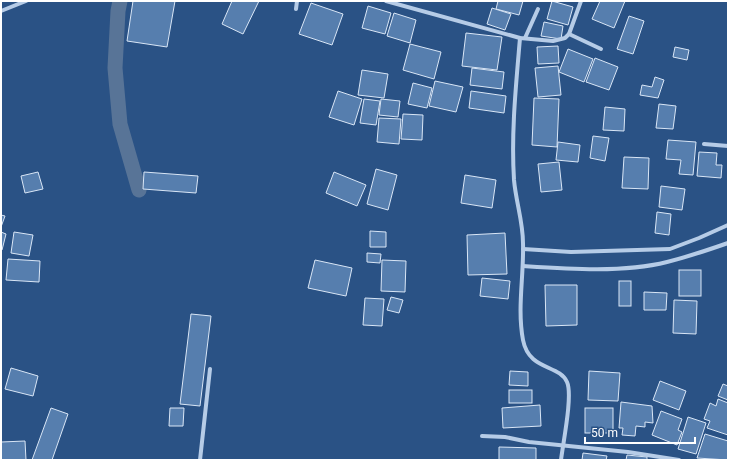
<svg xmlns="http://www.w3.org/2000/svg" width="729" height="461" font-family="Roboto,sans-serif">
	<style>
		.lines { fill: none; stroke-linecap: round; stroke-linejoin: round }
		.canal { stroke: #587497; stroke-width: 15 }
		.building { fill: #567eae; stroke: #d9e6f6 }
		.street { stroke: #b6cce7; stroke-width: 4 }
	</style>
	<rect width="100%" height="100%" fill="#2a5285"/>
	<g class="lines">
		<!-- canal -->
		<path class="canal" d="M120 1 118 11 115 68 120 124 139 190"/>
	</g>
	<!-- building -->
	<g class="building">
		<path d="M133 1H175L167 47 127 41Z"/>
		<path d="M232 1H259L243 34 222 24Z"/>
		<path d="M498 1H523L519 15 496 9Z"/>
		<path d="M552 1 573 7 568 25 547 19Z"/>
		<path d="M600 1H625L614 28 592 19Z"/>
		<path d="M311 3 343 14 332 45 299 34Z"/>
		<path d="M368 6 391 13 385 34 362 28Z"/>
		<path d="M492 8 511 14 505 30 487 24Z"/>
		<path d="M394 13 416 20 410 43 387 36Z"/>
		<path d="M629 16 644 21 633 54 617 49Z"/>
		<path d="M544 22 563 26 561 39 541 36Z"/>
		<path d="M466 33 502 37 497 70 462 66Z"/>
		<path d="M410 44 441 52 434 79 403 70Z"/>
		<path d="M558 46 559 63 538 64 537 47Z"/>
		<path d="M675 47 689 50 687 60 673 57Z"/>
		<path d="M568 49 593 59 584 82 559 72Z"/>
		<path d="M595 58 618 67 609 90 586 82Z"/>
		<path d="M558 66 561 95 538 97 535 68Z"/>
		<path d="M472 68 504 72 502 89 470 85Z"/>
		<path d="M362 70 388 74 384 98 358 95Z"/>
		<path d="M655 77 664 80 658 98 640 95 642 85 652 87Z"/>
		<path d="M435 81 463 87 456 112 429 106Z"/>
		<path d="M413 83 432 88 427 108 408 104Z"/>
		<path d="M338 91 362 99 354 125 329 117Z"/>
		<path d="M471 91 506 96 504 113 469 108Z"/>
		<path d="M534 98 559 99 557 147 532 145Z"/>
		<path d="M364 99 380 101 376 125 360 123Z"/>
		<path d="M381 99 400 101 398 117 379 115Z"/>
		<path d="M659 104 676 106 673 129 656 128Z"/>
		<path d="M605 107 625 109 624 131 603 130Z"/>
		<path d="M403 114 423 115 422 140 401 139Z"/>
		<path d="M379 118 401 119 399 144 377 142Z"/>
		<path d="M593 136 609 138 605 161 590 158Z"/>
		<path d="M668 140 696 142 693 175 679 174 681 160 666 159Z"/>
		<path d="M558 142 580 145 578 162 556 160Z"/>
		<path d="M699 152 717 153 716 165H722L721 178 697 176Z"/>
		<path d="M624 157 649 158 648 189 622 188Z"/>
		<path d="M559 162 562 190 541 192 538 164Z"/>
		<path d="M376 169 397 175 388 210 367 204Z"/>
		<path d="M38 172 43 189 25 193 21 176Z"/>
		<path d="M144 172 198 176 196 193 143 189Z"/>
		<path d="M334 172 366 185 357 206 326 193Z"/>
		<path d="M465 175 496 180 492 208 461 203Z"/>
		<path d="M661 186 685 189 682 210 659 207Z"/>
		<path d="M657 212 671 214 669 235 655 233Z"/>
		<path d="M1 215 5 216 1 227Z"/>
		<path d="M370 231 386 232V247H370Z"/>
		<path d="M1 232 6 234 2 250H1Z"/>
		<path d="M14 232 33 235 29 256 11 253Z"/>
		<path d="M505 233 507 274 468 275 467 235Z"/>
		<path d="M367 253 381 254 380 263 367 262Z"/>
		<path d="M8 259 40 261 39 282 6 280Z"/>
		<path d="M315 260 352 268 346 296 308 288Z"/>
		<path d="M382 260 406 261 405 292 381 291Z"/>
		<rect x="679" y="270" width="22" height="26"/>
		<path d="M482 278 510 281 508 299 480 296Z"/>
		<rect x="619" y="281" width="12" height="25"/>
		<path d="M545 285H577V325L546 326Z"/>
		<path d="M644 292 667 293 666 310H644Z"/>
		<path d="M391 297 403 300 399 313 387 310Z"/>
		<path d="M365 298 384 299 382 326 363 325Z"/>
		<path d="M674 300 697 301 696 334 673 333Z"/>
		<path d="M191 314 211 316 200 406 180 404Z"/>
		<path d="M11 368 38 376 33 396 5 389Z"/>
		<path d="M510 371 528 372V386L509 385Z"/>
		<path d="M589 371 620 373 618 401 588 400Z"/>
		<path d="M660 381 686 391 679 410 653 400Z"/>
		<path d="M723 384 728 386V400L718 396Z"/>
		<rect x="509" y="390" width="23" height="13"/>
		<path d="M718 399 728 403V435L707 428 710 421 704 419 710 403 716 406Z"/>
		<path d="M621 402 652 406 653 423 645 422V427L636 426 635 436 622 435 623 428H619Z"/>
		<path d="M540 405 541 426 503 428 502 408Z"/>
		<path d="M51 408 68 414 52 460H32Z"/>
		<path d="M170 408H184L183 426H169Z"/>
		<rect x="585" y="408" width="28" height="25"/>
		<path d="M661 411 682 419 678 430 682 432 677 445 652 435Z"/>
		<path d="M688 417 706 423 696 454 678 449Z"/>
		<path d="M705 434 728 441V460L697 458Z"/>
		<path d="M25 441 26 460H1V442Z"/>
		<path d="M499 447 536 448V460H499Z"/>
		<path d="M583 453 607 456 606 460H582Z"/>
		<path d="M627 455 647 457V460H626Z"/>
	</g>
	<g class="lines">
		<!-- street -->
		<g class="street">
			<path d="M386 1 520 38 553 41 565 38 569 34 581 1"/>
			<path d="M296 9 297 1"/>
			<path d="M1 11 26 1"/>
			<path d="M569 34 601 49"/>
			<path d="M520 38C516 85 511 133 514 180 516 202 523 222 523 243 524 276 517 308 523 340 529 371 559 364 567 382 573 395 563 443 561 460"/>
			<path d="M525 38 538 9"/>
			<path d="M704 144 728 146"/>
			<path d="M523 249 571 252 670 249 699 238 728 225"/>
			<path d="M523 266C568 269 623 273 667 262 687 257 708 250 728 243"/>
			<path d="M482 436 505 437 529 442 628 452 679 460"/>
			<path d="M200 460 210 369"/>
		</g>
	</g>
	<!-- border -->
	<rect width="729" height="461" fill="none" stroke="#ffffff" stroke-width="4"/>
	<!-- scale -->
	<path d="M585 437v6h110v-6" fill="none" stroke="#ffffff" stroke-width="2"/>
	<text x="591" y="437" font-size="12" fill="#ffffff" stroke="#2a5285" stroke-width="3" paint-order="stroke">50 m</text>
</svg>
